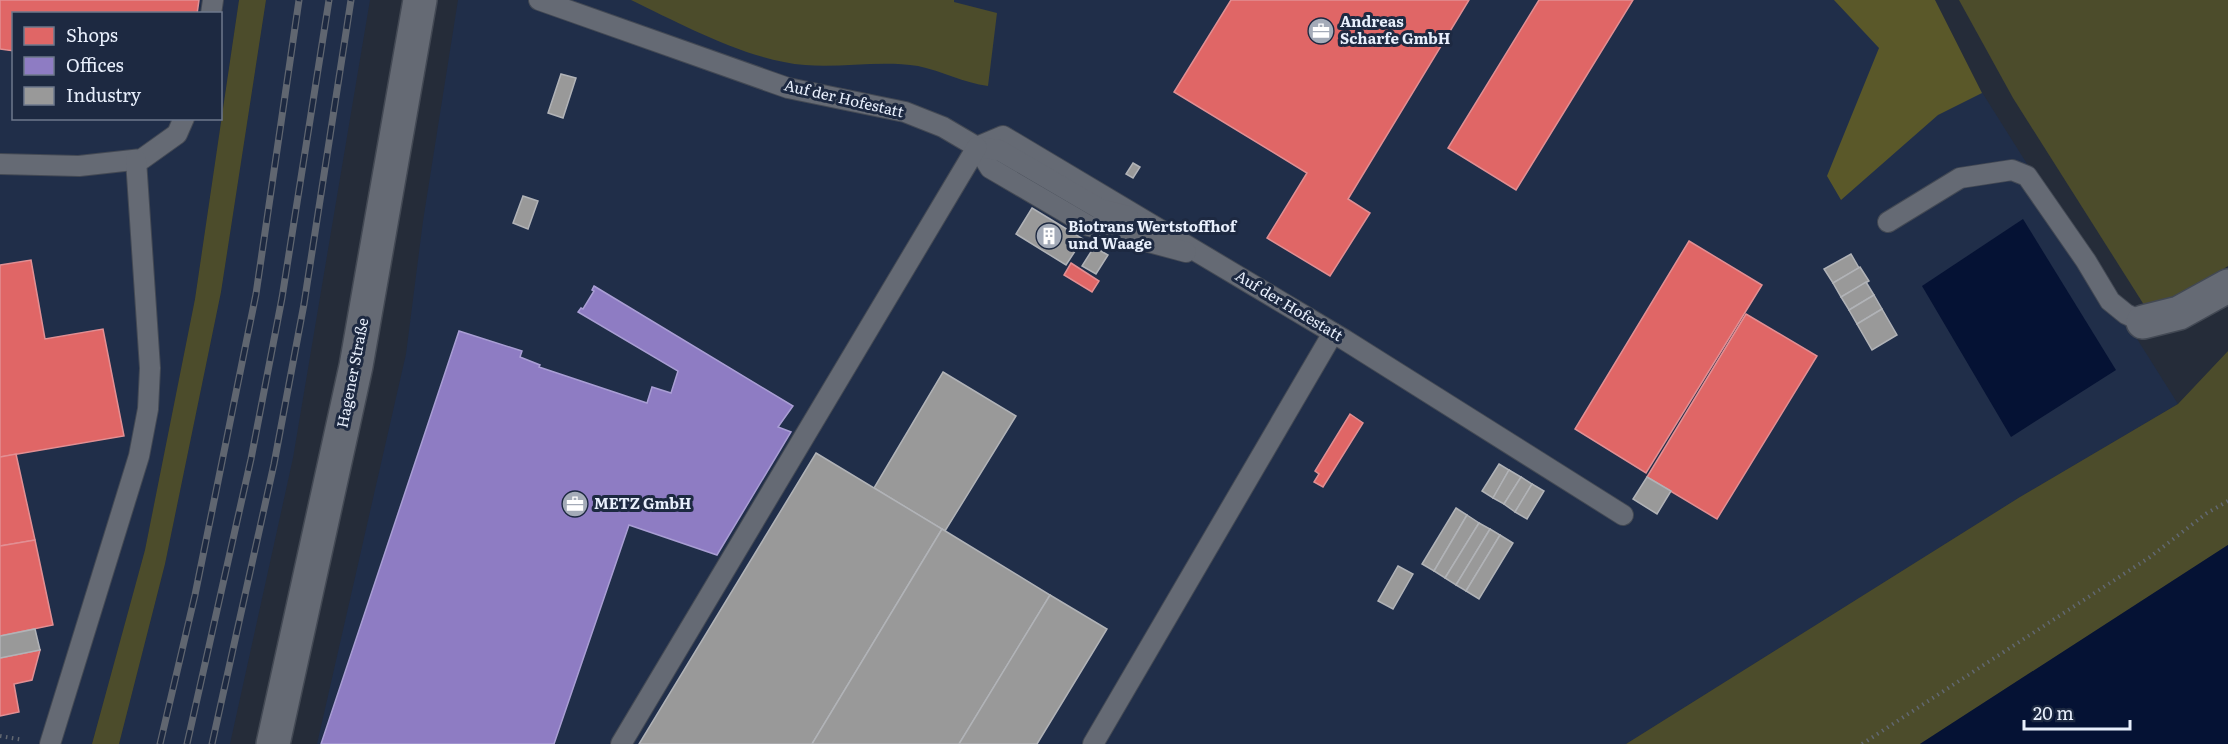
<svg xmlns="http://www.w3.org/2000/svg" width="2228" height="744" font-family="Literata,serif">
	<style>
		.built { fill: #202e49; fill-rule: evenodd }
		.green { fill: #4c4c2b }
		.forest { fill: #5a5829 }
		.water { fill: #051234 }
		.shops { fill: #e06666; stroke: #e28f93; stroke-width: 1.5 }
		.offices { fill: #8e7cc3; stroke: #a99ed4; stroke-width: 1.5 }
		.industry { fill: #999; stroke: #b1b3b7; stroke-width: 1.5 }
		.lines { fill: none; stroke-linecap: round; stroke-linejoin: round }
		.service-casing { stroke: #434954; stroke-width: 22 }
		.minor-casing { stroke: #434954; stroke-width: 36 }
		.secondary-casing { stroke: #434954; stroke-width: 36 }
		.path { stroke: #626871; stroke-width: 4; stroke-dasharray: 1.5 4.5; stroke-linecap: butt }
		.service { stroke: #656a74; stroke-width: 20 }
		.minor { stroke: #656a74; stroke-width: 33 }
		.secondary { stroke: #656a74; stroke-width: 33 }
		.rail-casing { stroke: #606670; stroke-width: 7 }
		.rail { stroke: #1d2941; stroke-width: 4.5; stroke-dasharray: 14; stroke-linecap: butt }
		.labels { text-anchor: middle; stroke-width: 6; stroke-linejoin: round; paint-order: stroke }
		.poi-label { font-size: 15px; font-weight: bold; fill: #e8effc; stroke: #1d2941; text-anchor: start }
		.street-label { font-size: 15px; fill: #e8effc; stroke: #1d2941 }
	</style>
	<rect width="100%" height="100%" fill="#252c39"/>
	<!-- built -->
	<g class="built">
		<path d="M0 0H239L195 299 145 550 92 744H0ZM14 14H220V118H14Z"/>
		<path d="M266 0H370L293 458 230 744H119L165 564 221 292Z"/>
		<path d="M458 0H1924L2178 404 2020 497 1626 744H317L406 354 423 221Z"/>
	</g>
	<!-- green -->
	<g class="green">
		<path d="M239 0H266L221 292 165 564 119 744H92L145 550 195 299Z"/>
		<path d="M631 0H954V2L997 13 988 86C964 83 942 71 918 66 881 60 842 68 805 65 749 61 681 24 631 0Z"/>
		<path d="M1959 0H2228V266L2174 301 2146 308 2013 98Z"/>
		<path d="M2228 351V545L1920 744H1626L2020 497 2178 404Z"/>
	</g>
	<!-- forest -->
	<path class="forest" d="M1834 0H1935L1982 93 1938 115 1841 200 1827 176 1879 48Z"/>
	<!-- water -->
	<g class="water">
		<path d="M2023 219 2116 370 2011 437 1922 286Z"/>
		<path d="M2228 545V744H1920Z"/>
	</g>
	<!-- shops -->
	<g class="shops">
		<path d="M0 0H199L197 14H14V51L0 49Z"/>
		<path d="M1231 0H1469L1348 199 1370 213 1330 276 1267 238 1307 173 1174 92Z"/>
		<path d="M1539 0H1633L1516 190 1448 148Z"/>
		<path d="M1689 241 1762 285 1646 473 1575 429Z"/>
		<path d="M31 260 45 339 103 329 124 436 0 457V265Z"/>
		<path d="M1071 263 1099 281 1092 292 1064 275Z"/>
		<path d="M1746 314 1817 356 1717 519 1647 477Z"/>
		<path d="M1350 414 1363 423 1323 487 1314 482 1319 474 1315 471Z"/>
		<path d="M16 454 35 540 0 546V457Z"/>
		<path d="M35 540 53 625 0 636V546Z"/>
		<path d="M40 650 32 680 14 684 19 712 0 716V658Z"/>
	</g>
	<!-- offices -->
	<path class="offices" d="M594 286 793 406 778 427 791 432 717 555 629 525 554 744H321L459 331 522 351 520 357 540 365 539 367 647 403 652 387 671 393 678 371 578 312 581 308 583 309 594 291 592 290Z"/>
	<!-- industry -->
	<g class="industry">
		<path d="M561 74 576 78 563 118 548 113Z"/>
		<path d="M1133 163 1140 167 1133 178 1126 174Z"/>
		<path d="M523 196 538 201 528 229 513 223Z"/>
		<path d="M1032 208 1083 239 1066 265 1016 234Z"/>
		<path d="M1094 247 1108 255 1096 274 1082 266Z"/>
		<path d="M1851 254 1859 268 1833 283 1824 269Z"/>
		<path d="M1860 267 1869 281 1841 297 1833 283Z"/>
		<path d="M1866 282 1874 295 1849 310 1841 297Z"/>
		<path d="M1874 295 1882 309 1857 324 1849 310Z"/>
		<path d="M1882 309 1897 335 1872 350 1857 324Z"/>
		<path d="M943 372 1016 416 945 531 874 488Z"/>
		<path d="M816 453 942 529 812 744H639Z"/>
		<path d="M1499 464 1509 470 1493 498 1482 491Z"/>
		<path d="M1509 470 1521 477 1504 504 1493 498Z"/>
		<path d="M1521 477 1532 484 1515 512 1504 504Z"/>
		<path d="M1647 477 1671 491 1657 514 1633 499Z"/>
		<path d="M1532 484 1544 491 1527 519 1515 512Z"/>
		<path d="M1456 508 1467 515 1434 571 1422 564Z"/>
		<path d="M1467 515 1479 523 1445 578 1434 571Z"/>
		<path d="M1479 523 1490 529 1456 585 1445 578Z"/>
		<path d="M942 529 1050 595 959 744H812Z"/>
		<path d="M1490 529 1500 535 1466 591 1456 585Z"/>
		<path d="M1500 535 1513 543 1479 599 1466 591Z"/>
		<path d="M1398 566 1413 574 1393 609 1378 601Z"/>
		<path d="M1050 595 1107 629 1037 744H959Z"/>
		<path d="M35 629 40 650 0 658V636Z"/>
	</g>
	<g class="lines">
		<defs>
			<g id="service">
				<path d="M539 0 788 88 905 112 943 127 977 147 1003 136 1345 340 1623 515"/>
				<path d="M211 14 213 0"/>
				<path d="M977 147 990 168 1089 226 1186 252"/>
				<path d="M977 147 999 150 1100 209 1128 216"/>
				<path d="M0 164 79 166 142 159 177 134 184 118"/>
				<path d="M1888 222 1960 178 2012 170 2027 176 2086 261 2110 301 2126 314 2143 322"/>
				<path d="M50 744 139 456 148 409 150 368 136 160"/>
				<path d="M621 744 977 147"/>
				<path d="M1093 744 1333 333"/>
			</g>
			<path id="minor" d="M2143 322 2179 313 2228 286"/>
			<path id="secondary" d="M273 744 356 366 420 0"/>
		</defs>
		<!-- service casing -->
		<use href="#service" class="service-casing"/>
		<!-- minor casing -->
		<use href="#minor" class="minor-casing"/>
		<!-- secondary casing -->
		<use href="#secondary" class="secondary-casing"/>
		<!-- path -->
		<g class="path">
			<path d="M0 736 23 740"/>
			<path d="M1862 744 2150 557 2207 513 2228 501"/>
		</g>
		<!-- service -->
		<use href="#service" class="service"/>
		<!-- minor -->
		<use href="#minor" class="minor"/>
		<!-- secondary -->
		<use href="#secondary" class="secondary"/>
		<defs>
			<g id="rail">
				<path d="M160 744 195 595 256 294 299 0"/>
				<path d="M187 744 251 459 282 298 329 0"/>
				<path d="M212 744 274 464 304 304 351 0"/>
			</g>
		</defs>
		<!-- rail casing -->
		<use href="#rail" class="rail-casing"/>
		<!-- rail -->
		<use href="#rail" class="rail"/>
	</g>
	<!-- icons -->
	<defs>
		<symbol id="office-disc" viewBox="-11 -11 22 22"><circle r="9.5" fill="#a4abb8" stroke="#1d2941"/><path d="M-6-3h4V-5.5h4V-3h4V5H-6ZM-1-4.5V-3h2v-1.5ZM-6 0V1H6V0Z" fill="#fff"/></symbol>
		<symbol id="building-disc" viewBox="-11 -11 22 22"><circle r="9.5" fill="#a4abb8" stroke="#1d2941"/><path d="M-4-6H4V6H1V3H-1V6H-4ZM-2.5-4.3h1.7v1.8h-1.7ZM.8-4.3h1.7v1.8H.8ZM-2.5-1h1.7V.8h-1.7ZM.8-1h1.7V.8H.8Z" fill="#fff"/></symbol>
	</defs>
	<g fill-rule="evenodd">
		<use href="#office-disc" x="1306" y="16" width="30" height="30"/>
		<use href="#building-disc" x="1034" y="221" width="30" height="30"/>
		<use href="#office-disc" x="560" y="489" width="30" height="30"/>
	</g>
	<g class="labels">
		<!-- poi labels -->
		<g class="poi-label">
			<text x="1340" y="27">Andreas<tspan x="1340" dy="17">Scharfe GmbH</tspan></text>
			<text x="1068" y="232">Biotrans Wertstoffhof<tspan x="1068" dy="17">und Waage</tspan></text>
			<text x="594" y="509">METZ GmbH</text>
		</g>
		<!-- street labels -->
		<g class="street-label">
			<text transform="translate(844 99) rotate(13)" y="5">Auf der Hofestatt</text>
			<text transform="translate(1289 306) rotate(31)" y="5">Auf der Hofestatt</text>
			<text transform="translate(353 373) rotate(-79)" y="5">Hagener Straße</text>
		</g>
	</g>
	<!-- legend -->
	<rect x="12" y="12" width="210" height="108" fill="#1d2941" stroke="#6e788c" stroke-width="1.5"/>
	<rect x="24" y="27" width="30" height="18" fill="#e06666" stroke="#6e788c" stroke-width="1.5"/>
	<text x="66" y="42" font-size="18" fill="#e8effc">Shops</text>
	<rect x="24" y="57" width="30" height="18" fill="#8e7cc3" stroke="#6e788c" stroke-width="1.5"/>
	<text x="66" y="72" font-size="18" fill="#e8effc">Offices</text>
	<rect x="24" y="87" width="30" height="18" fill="#999999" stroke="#6e788c" stroke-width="1.5"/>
	<text x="66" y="102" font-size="18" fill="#e8effc">Industry</text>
	<!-- scale -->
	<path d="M2024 720v9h106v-9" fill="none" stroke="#e8effc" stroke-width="3"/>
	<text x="2033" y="720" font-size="18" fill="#e8effc" stroke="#1d2941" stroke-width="4.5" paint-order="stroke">20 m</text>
</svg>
